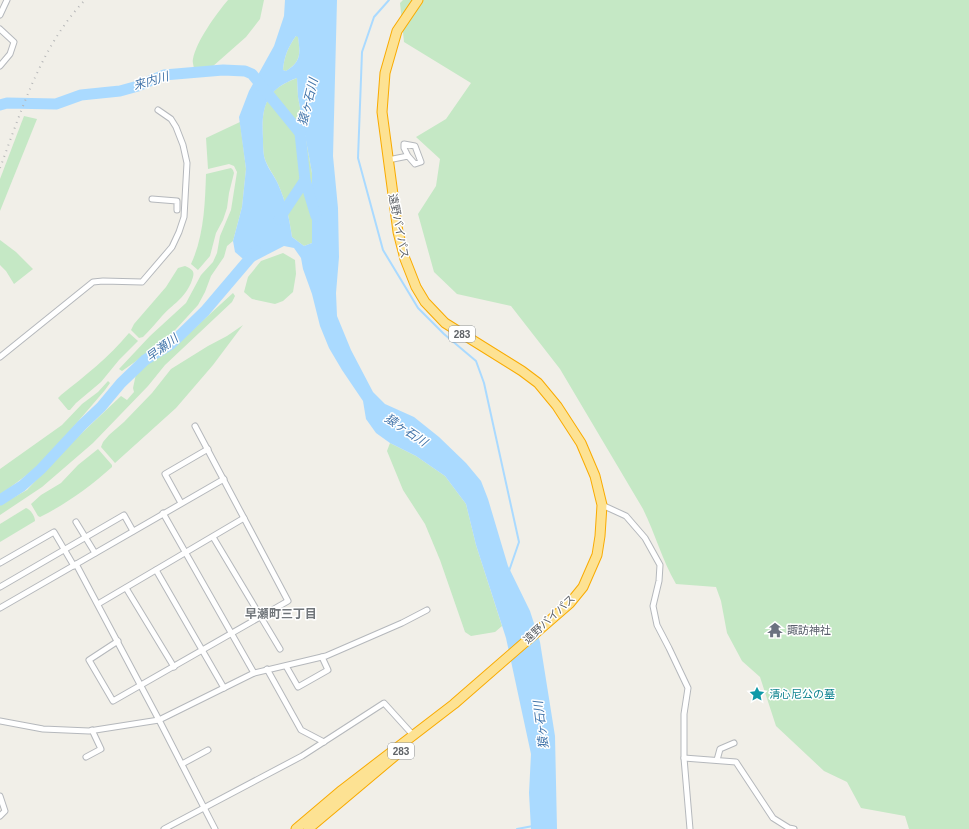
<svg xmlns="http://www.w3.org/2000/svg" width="969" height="829" font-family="Helvetica,'Noto Sans JP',sans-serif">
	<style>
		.green { fill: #c5e8c5 }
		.water { fill: #aadaff; fill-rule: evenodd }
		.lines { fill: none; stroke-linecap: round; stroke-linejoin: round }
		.stream { stroke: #aadaff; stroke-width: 2 }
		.river { stroke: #aadaff; stroke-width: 11 }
		.street-casing { stroke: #b5b8bc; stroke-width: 7 }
		.highway-casing { stroke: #f9ab00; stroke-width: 11 }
		.street { stroke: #fff; stroke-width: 5 }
		.highway { stroke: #fde293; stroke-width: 9 }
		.rail { stroke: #b6b7b8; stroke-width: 2; stroke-dasharray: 1 5; stroke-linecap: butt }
		.labels { text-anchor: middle; stroke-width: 3; stroke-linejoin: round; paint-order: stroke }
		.shield { fill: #fff; stroke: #8f9295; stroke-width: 1 }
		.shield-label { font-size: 10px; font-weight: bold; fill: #5f6368 }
		.street-label { font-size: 11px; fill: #5f6368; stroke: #fff }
		.worship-label { font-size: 11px; fill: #5b616d; stroke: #fff; text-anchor: start }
		.culture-label { font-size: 11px; fill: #0d838f; stroke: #fff; text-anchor: start }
		.water-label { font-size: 12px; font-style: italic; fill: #4174aa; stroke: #fff }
		.neighbourhood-label { font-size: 12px; font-weight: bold; fill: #70757a; stroke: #fff }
	</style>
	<rect width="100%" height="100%" fill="#f1efe8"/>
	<!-- green -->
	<g class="green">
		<path d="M228 0H264L260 19 246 37 212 67 194 69C194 66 192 62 193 59 196 42 216 14 228 0Z"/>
		<path d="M403 0H969V829H909L905 816 861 808 847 782 824 771 776 726 760 677 742 661 727 633 721 601 716 587 676 584C662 560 655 533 643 509L560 369 511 306 457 294 434 272 418 214 436 186 440 159 416 137 446 119 471 83 404 42 400 3Z"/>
		<path d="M296 36H298C300 53 302 61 286 71L283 70C284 57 288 47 296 36Z"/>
		<path d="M297 78 298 97 312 173V243L304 246 292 237C289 217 286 202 278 184 274 175 266 165 264 156 263 150 263 144 263 138 261 106 266 89 297 78Z"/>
		<path d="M24 116 37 119 0 211V179Z"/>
		<path d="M240 122 246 169 242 207 233 241 227 246 224 257 211 276 205 292 198 305 166 340 122 371 119 369 150 336 186 303 201 275 213 262 217 253 220 236 231 210 237 172 234 166 229 164 208 169 206 138Z"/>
		<path d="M231 168 233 170 234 173 229 193 227 208 223 220 216 233 210 256 198 270 191 264C204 236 205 204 206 174Z"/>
		<path d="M0 240 16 252 33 269 14 284 6 271 0 265Z"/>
		<path d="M283 253 295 260 296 274 293 292 283 301 275 304 252 299 244 292 248 277 261 261Z"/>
		<path d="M185 266C195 270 195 273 191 283 183 300 174 303 162 316 156 323 150 330 143 337L139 338 131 330 134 324 166 287 178 268Z"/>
		<path d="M233 293 235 296 232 302 165 365 148 386 93 443 42 487 0 515V505L27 490 65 449 121 396 127 400 134 392 133 388 136 374 150 362 162 356 187 335Z"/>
		<path d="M243 325 213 365 176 408 115 463 101 447 103 442 109 435 124 422 152 393 171 369 208 346 227 336Z"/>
		<path d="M129 333 138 341 119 360 101 382 76 403 70 410H68L58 398 61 395C85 376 109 357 129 333Z"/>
		<path d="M108 381 110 383 105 390 44 461 24 477 0 495V469L62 425 82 404 98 392Z"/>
		<path d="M390 443 416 456 445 476 466 504 476 545 502 626 495 632 471 636 465 632 440 560 425 524 403 490 387 451Z"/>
		<path d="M98 449 112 465V467C90 487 66 504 40 517L38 516 31 504 41 495 61 483 78 465Z"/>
		<path d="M26 508C30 509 35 516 35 521L0 542V524Z"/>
	</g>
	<!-- water -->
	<path class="water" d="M285 0H337L333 156 338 208 339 257 336 293 337 316 351 350 373 392 385 404 414 417 439 437 466 463 481 481 488 499 508 566 530 611 540 642 555 736 557 829H531L529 793 531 754 506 638 476 545 466 504 445 476 416 456 390 443 376 433 366 419 363 401 342 370 329 348 320 326 312 294 303 269 301 258 294 248 284 246 249 264 235 252 233 241 242 207 246 169 239 117 249 91 274 46 284 16ZM296 36 298 37C300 53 302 61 286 71L283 70C284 57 288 47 296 36ZM297 78 298 97 312 173V243L304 246 292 237C289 217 286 202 278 184 274 175 266 166 264 156 263 150 263 144 263 138 261 107 266 89 297 78Z"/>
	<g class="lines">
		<!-- stream -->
		<g class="stream">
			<path d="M389 0 374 17 362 52 358 158 383 250 418 308 444 334 476 361 484 383 519 542 509 571"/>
			<path d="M517 829 533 826"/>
		</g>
		<!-- river -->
		<g class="river">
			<path d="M0 105 7 103 56 104 81 95 120 91 138 86 164 75 223 70 245 71 252 74 300 133"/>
			<path d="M306 108 300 133 305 180 316 216"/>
			<path d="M279 219 305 180"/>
			<path d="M0 500 22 486 41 469 82 425 101 407 121 383 145 360 171 344 205 311 256 251"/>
		</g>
		<defs>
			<g id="street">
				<path d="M0 15 7 0"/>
				<path d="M0 29 14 42 10 54 0 66"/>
				<path d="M388 160 408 156 404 148V144L415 146 421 162 415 164 408 156"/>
				<path d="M152 199 177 201V210"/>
				<path d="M0 357 93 282 103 281 142 282 172 247 179 232 184 217 187 163 183 145 176 127 171 119 158 110"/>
				<path d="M181 503 165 474 208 449"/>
				<path d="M602 505 626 516 645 538 660 565 659 581 653 606 657 625 669 648 688 688 684 714V758L690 829"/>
				<path d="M163 513 254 673"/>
				<path d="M76 522 95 553"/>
				<path d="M213 537 280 649"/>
				<path d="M0 563 54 532 74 566"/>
				<path d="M76 564 159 720 215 829"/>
				<path d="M156 570 224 688"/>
				<path d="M0 587 124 515 133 531"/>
				<path d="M126 588 174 667"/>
				<path d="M98 604 244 518"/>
				<path d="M0 608 224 479"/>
				<path d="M118 641 89 660 113 701 288 601 195 426"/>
				<path d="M286 666 298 687 328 670 322 657"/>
				<path d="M267 669 301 730 324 742"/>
				<path d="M0 721 43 729 89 731 159 720 254 673 326 656 402 623 427 610"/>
				<path d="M86 757 101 749 92 730"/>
				<path d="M684 758 736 762 773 818 789 828 794 829"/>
				<path d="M717 760 720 749 734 743"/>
				<path d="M182 764 208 750"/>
				<path d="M0 796 5 811 0 816"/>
				<path d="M164 829 302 756 384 703 413 735"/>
			</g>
			<g id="highway">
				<path d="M296 829 342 790 454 704 570 603 583 587 597 555 600 536 602 505 595 476 581 443 557 406 538 383 522 371 445 323 425 302 416 287 405 259 398 232 382 112 385 73 397 31 418 0"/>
				<path d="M308 829 396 755"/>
			</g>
		</defs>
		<!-- street casing -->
		<use href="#street" class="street-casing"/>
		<!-- highway casing -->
		<use href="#highway" class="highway-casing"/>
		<!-- street -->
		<use href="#street" class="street"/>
		<!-- highway -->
		<use href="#highway" class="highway"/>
		<!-- rail -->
		<path class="rail" d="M0 168C22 109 41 46 85 0"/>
	</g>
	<!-- icons -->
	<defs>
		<symbol id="temple-bare" viewBox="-9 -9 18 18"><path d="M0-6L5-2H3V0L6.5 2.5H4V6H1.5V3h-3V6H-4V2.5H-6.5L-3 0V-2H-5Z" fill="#6b7280" stroke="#fff" stroke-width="2.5" paint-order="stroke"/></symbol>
		<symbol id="sight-bare" viewBox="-9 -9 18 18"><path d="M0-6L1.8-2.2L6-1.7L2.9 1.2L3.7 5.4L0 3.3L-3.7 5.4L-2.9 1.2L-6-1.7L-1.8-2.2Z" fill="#0f9aa8" stroke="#fff" stroke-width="2.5" paint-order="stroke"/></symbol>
	</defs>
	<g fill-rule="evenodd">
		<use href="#temple-bare" x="764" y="619" width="22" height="22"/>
		<use href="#sight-bare" x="746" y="683" width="22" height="22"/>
	</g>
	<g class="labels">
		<!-- shield labels -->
		<g class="shield">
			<rect x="449" y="326" width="26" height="16" rx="3"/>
			<rect x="388" y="743" width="26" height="16" rx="3"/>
		</g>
		<g class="shield-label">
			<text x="462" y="338">283</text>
			<text x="401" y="755">283</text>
		</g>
		<!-- street labels -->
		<g class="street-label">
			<text transform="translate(399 226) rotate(79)" y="4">遠野バイパス</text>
			<text transform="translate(549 619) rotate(-43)" y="4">遠野バイパス</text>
		</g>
		<!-- worship labels -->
		<g class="worship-label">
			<text x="787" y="634">諏訪神社</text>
		</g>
		<!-- culture labels -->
		<g class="culture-label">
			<text x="769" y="698">清心尼公の墓</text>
		</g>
		<!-- water labels -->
		<g class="water-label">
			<text transform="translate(151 81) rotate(-16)" y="4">来内川</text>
			<text transform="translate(308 102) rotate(-76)" y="4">猿ヶ石川</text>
			<text transform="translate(162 348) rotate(-37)" y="4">早瀬川</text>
			<text transform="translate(406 430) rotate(34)" y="4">猿ヶ石川</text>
			<text transform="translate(541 725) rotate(-97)" y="4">猿ヶ石川</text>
		</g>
		<!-- neighbourhood labels -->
		<g class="neighbourhood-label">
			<text x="281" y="618">早瀬町三丁目</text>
		</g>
	</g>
</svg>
